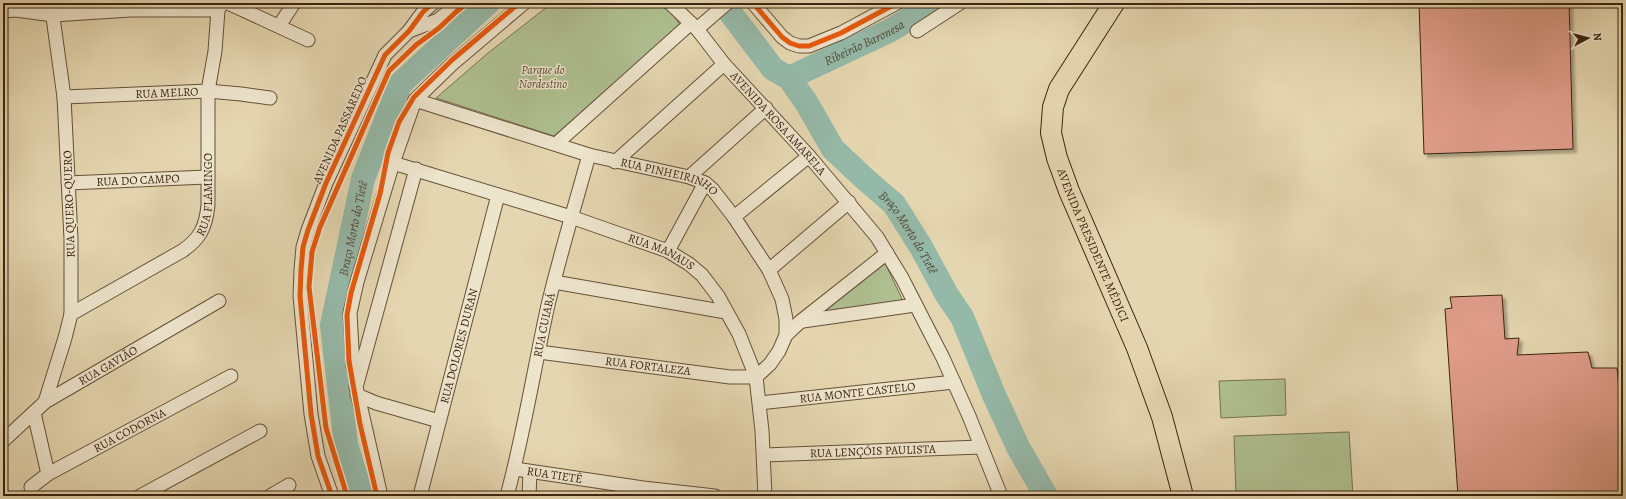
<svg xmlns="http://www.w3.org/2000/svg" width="1626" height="499" font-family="Alegreya,serif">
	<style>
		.green { fill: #afbf90; stroke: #767250 }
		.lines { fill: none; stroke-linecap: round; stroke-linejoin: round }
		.river { stroke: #95b9a9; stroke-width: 24 }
		.building { fill: #df9d8a; stroke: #3d2410; filter: url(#shadow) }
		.street-casing { stroke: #675038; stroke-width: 15 }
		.primary-casing { stroke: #3d2410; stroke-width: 22 }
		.street { stroke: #ede4cc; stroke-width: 13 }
		.primary { stroke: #e4d6b0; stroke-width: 20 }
		.cycleway-casing { stroke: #ede4cc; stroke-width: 8 }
		.cycleway { stroke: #e8590c; stroke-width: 5 }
		.labels { text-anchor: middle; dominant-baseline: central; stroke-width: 3; stroke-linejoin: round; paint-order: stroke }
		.park-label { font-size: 12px; font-style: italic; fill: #5a4b30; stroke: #ede4cc }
		.street-label { font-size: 12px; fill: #3d2410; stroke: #ede4cc }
		.water-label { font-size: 13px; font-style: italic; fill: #534936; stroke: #ede4cc }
	</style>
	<defs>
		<filter id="shadow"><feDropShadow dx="3.5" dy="3.5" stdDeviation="1" flood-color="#0004"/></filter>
	</defs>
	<rect width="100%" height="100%" fill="#e4d6b0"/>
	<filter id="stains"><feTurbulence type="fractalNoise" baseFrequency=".005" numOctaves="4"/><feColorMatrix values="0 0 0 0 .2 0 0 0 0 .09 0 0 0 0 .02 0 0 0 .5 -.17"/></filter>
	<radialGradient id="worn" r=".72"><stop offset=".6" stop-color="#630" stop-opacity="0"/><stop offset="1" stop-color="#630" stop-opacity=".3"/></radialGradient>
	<!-- green -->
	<path class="green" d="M552 3H657L673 14 680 25 554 136 436 98 488 53Z
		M885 263 903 301 814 315Z
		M1285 379 1286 415 1221 418 1219 381Z
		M1349 432 1353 496H1236L1234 436Z"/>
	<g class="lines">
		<!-- river -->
		<g class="river">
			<path id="s1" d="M723 3 773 69 789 78 806 102 833 149 865 179 894 204 921 247 947 295 962 317 994 395 1018 447 1046 496"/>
			<path id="s2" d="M789 78 889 31 936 3"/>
			<path id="s3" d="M362 496 346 445 332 325 363 179 400 84 488 3"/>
		</g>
	</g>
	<!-- building -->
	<path class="building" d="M1419 3H1569L1573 149 1424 154Z
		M1502 295 1505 339 1519 338 1517 355 1588 352 1592 368H1617L1623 431V496H1458L1445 309 1452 308 1450 297Z"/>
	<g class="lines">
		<!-- street casing -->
		<g class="street-casing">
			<g id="street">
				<path d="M228 3 308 40"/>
				<path id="s4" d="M670 3 697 29 724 64 809 156 877 237 902 278 943 358 969 416 1001 496"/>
				<path d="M753 3 782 37 790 43 799 46H809L841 33 897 3"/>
				<path d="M3 11 16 10 53 15 130 10H218"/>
				<path d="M279 26 294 3"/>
				<path d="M697 29 727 3"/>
				<path d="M409 31 438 20 459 3"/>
				<path d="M917 31 960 3"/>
				<path id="s5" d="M64 97 208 91 241 94 270 98"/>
				<path id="s6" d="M415 100 589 155 689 177 705 183 713 190 734 217 769 270 782 299 786 319V335L779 351 770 364 756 377H730L539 352"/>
				<path d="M556 144 691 23"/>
				<path d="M615 162 724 64"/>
				<path id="s7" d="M393 163 571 217 668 251 689 264 702 275 718 296 739 334 756 377 762 431 765 496"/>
				<path d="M689 177 766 108"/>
				<path id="s8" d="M68 183 207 177"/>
				<path d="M734 217 809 156"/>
				<path d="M668 251 705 183"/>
				<path d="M769 270 849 202"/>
				<path d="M554 282 726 312"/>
				<path id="s9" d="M71 314 182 251C200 239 206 227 208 205V91L215 51 218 10 222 3"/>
				<path d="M803 321 915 305"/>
				<path d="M786 335 801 321 887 253"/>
				<path d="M358 378 353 366 350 313 357 282 393 163 415 100 451 65 524 3"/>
				<path d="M357 395 376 403 439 421"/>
				<path d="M45 402 65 338 71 314V239L64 97 51 3"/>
				<path id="s10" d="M760 403 954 382"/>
				<path d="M34 413 48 474"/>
				<path id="s11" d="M3 441 45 402 219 301"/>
				<path id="s12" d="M764 455 981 447"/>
				<path id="s13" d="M515 469 643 488 715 496"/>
				<path id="s14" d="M31 487 48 474 231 376"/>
				<path d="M140 496 260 431"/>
				<path d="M270 496 289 485"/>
				<path d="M332 496 318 456 311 414 300 296 301 270 303 247 308 230 326 183 385 55 409 31 423 12 433 3"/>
				<path d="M381 496 356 387 416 169"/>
				<path id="s15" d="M420 496 498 195"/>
				<path id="s16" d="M507 496C524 433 534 369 548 305 560 255 575 205 589 155"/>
				<path d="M529 496 530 472"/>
			</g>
		</g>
		<!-- primary casing -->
		<g class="primary-casing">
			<g id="primary">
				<path id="s17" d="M1114 3 1059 89 1053 107 1051 133 1057 158 1069 191 1137 348 1162 417 1183 496"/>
			</g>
		</g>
		<!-- street -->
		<use href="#street" class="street"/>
		<!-- primary -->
		<use href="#primary" class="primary"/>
		<!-- cycleway casing -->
		<g class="cycleway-casing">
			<path id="cycleway" d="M753 3 782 37 790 43 799 46H809L841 33 897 3
				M332 496 318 456 311 414 300 296 301 270 303 247 308 230 326 183 385 55 409 31 423 12 433 3
				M347 496 326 428 309 287 312 252 320 227 389 71 416 45 439 28 456 12 467 3
				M377 496 360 424 349 361 347 315 351 293 380 194 388 153 399 122 414 97 452 60 519 3"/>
		</g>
		<!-- cycleway -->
		<use href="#cycleway" class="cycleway"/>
	</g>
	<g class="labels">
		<!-- park labels -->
		<g class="park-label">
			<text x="543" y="70">Parque do<tspan x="543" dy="14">Nordestino</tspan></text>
		</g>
		<!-- street labels -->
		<g class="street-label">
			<text stroke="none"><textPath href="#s5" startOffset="103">RUA MELRO</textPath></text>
			<text stroke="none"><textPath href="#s4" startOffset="162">AVENIDA ROSA AMARELA</textPath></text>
			<text transform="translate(340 130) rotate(-66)">AVENIDA PASSAREDO</text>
			<text stroke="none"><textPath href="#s6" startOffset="266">RUA PINHEIRINHO</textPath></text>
			<text stroke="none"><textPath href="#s8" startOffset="70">RUA DO CAMPO</textPath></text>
			<text stroke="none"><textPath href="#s9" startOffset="193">RUA FLAMINGO</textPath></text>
			<text transform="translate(69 204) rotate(-92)">RUA QUERO-QUERO</text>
			<text stroke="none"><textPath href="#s17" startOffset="267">AVENIDA PRESIDENTE MÉDICI</textPath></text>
			<text stroke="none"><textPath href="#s7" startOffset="283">RUA MANAUS</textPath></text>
			<text stroke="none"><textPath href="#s16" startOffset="175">RUA CUIABÁ</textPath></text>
			<text stroke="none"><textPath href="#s15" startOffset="155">RUA DOLORES DURAN</textPath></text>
			<text stroke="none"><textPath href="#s11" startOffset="130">RUA GAVIÃO</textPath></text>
			<text transform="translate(648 366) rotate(7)">RUA FORTALEZA</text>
			<text stroke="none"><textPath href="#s10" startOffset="98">RUA MONTE CASTELO</textPath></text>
			<text stroke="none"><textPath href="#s14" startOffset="114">RUA CODORNA</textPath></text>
			<text stroke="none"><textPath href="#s12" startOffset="109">RUA LENÇÓIS PAULISTA</textPath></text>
			<text stroke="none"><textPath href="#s13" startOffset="40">RUA TIETÊ</textPath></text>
		</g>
		<!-- water labels -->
		<g class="water-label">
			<text stroke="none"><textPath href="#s2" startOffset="83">Ribeirão Baronesa</textPath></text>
			<text stroke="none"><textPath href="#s3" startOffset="273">Braço Morto do Tietê</textPath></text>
			<text stroke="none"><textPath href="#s1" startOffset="298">Braço Morto do Tietê</textPath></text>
		</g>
	</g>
	<!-- margin -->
	<rect width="1626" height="499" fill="none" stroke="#e4d6b0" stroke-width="16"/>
	<rect x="4" y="4" width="1618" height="491" fill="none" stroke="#3d2410" stroke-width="2"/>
	<rect x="8" y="8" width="1610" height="483" fill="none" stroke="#3d2410"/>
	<!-- north arrow -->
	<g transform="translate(1588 38) rotate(83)" stroke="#ede4cc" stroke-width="3" paint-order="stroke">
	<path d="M0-3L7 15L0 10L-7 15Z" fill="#3d2410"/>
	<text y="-6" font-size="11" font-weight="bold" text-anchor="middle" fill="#3d2410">N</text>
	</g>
	<rect width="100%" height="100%" filter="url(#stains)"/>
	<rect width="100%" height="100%" fill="url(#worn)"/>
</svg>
